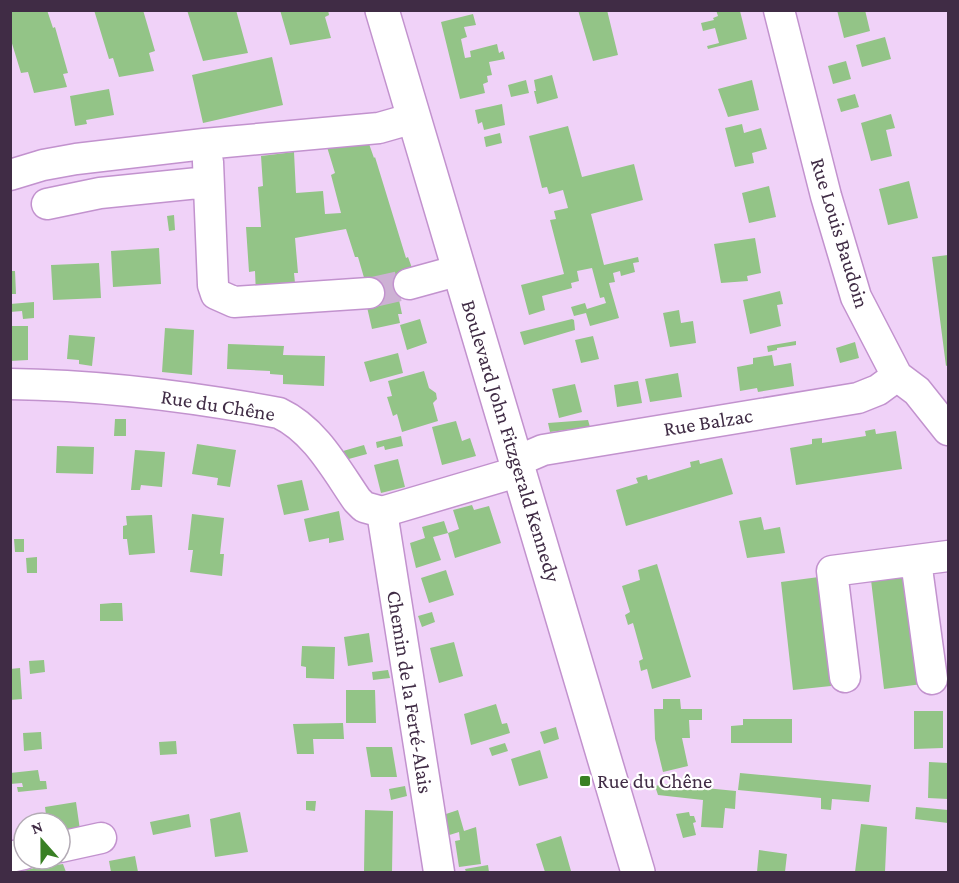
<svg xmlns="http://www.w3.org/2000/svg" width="959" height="883" font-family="'Crimson Pro',serif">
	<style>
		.building { fill: #93c487 }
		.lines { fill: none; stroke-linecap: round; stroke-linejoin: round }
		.minor-tunnel { stroke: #cdb1d4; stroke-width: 30; stroke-dasharray: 30 15; stroke-linecap: butt }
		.minor-casing { stroke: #c292ce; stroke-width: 33 }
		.major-casing { stroke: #c292ce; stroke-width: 36 }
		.minor { stroke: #fff; stroke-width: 30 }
		.major { stroke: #fff; stroke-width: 33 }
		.poi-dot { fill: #398024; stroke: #fff; stroke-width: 2 }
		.labels { text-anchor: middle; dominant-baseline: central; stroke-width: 4.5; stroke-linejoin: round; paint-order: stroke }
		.street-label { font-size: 21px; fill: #402c45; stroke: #fff }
		.poi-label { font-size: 21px; fill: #402c45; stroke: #fff; text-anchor: start }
	</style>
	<rect width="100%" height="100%" fill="#f0d2f8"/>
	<!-- building -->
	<path class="building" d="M10 10H47L53 28 55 27 68 73 63 74 67 87 34 93 28 72 21 73 10 37Z
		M94 10H143L155 51 149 53 154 71 119 77 113 58 109 59Z
		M187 10H236L248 53 203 61Z
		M280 10H328L329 15 325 17 331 38 290 45Z
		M578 10H607L618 55 593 61Z
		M716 10H734L735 12 740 11 747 39 708 49 707 46 719 43 715 28 703 31 701 23 714 20 713 18 718 16Z
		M837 10H865L870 31 844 38Z
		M473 14 476 25 464 27 467 37 461 39 465 58 471 57 470 51 497 44 499 53 503 51 505 59 489 62 492 75 487 76 488 82 483 84 485 93 460 99 441 22Z
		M885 37 891 59 862 67 856 45Z
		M272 57 283 105 203 123 192 75Z
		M846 61 851 79 833 84 828 66Z
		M552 75 558 98 537 104 534 91H536L534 80Z
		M526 80 529 93 511 97 508 85Z
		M752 80 759 110 728 117 718 89Z
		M109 89 114 115 86 120 87 124 75 126 70 96Z
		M855 94 859 107 841 112 837 99Z
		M502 104 505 125 484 130 482 122 478 124 475 110Z
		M891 114 895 128 886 130 892 156 871 161 861 123Z
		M742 124 744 133 761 128 767 149 752 153 754 163 735 167 725 128Z
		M568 126 582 177 634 164 643 200 591 214 604 265 638 257 639 262 633 263 635 272 621 276 620 271 613 273 615 282 609 283 619 318 590 326 586 313 574 316 571 307 585 303 587 309 606 303 604 297 600 298 592 268 577 271 579 281 571 283 572 288 542 296 545 310 529 315 521 285 564 274 550 220 556 219 554 211 568 208 563 190 549 194 547 187 542 188 529 136Z
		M500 133 502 143 486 147 484 137Z
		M368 141 374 158 375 157 406 258 408 257 412 268V294L372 305 358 257H355L346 229 295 238 298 273H294L296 293 256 295 255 271 249 272 246 227H261L258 187 263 186 261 156 294 152 296 193 323 191 325 214 341 213 331 175 335 173 327 147Z
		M909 181 918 218 888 225 879 189Z
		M769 186 776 217 749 223 742 193Z
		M174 215 175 230 169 231 167 216Z
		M755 238 761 273 747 276 748 281 721 283 714 244Z
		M159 248 161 284 113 287 111 251Z
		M948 255V365L946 366 932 257Z
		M99 263 101 298 53 300 51 265Z
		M10 271H15L16 294H10Z
		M780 291 783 304 777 305 781 326 750 334 743 300Z
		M399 300 402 314H398L400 323 372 329 367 307Z
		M34 302V318L23 319 22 311 10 312V304Z
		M679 310 681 323 693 321 696 343 670 347 663 313Z
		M420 319 427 343 407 350 400 325Z
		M572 319 574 320 575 330 524 345 520 332Z
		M10 326H28V360L10 361Z
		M165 328 194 330 192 375 162 372Z
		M69 335 95 337 92 366 79 364V360L67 359Z
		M593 336 599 359 581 363 575 340Z
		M796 341V345L777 348V350L768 352 767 346Z
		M855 342 859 358 840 363 836 348Z
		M228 344 284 346 283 355 325 356 324 386 283 384V375L270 374V371L227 369Z
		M398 353 403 373 370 382 364 362Z
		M772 355 774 366 791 363 794 386 758 392 757 388 740 391 737 367 753 364V358Z
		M424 371 429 388 436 393 437 399 433 403 438 421 402 432 397 414 393 416 387 397 392 396 388 381Z
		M678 373 682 397 650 402 645 379Z
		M638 381 642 403 617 407 614 385Z
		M575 384 582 412 559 418 552 389Z
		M115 419H126V436H114Z
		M588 420 590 427 550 432 548 423Z
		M456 421 462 441 470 438 476 456 442 465 432 427Z
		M875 429 876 434 896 431 902 469 796 485 790 448 812 444V439L822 438V443L866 436 865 431Z
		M401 436 403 446 385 450 384 446 377 448 376 442Z
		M197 444 236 450 230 487 217 485 218 478 192 474Z
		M364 445 367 454 345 460 343 451Z
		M57 446 94 447 93 474 56 473Z
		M135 450 165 452 162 487 141 485 140 490H131Z
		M722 458 733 494 626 526 616 490 638 483 636 478 647 475 648 480 691 467 690 462 699 460 700 464Z
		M398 459 405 487 381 493 374 465Z
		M302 480 309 510 284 515 277 485Z
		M472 505 474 510 489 506 501 543 455 558 448 533 459 529 453 510Z
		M339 511 344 540 329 543V538L309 542 304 519Z
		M192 514 224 518 220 554H224L222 576 190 572 193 550H188Z
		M152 515 155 553 129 555 127 539H123V526L127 525 126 516Z
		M761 517 764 530 780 527 785 553 747 558 739 521Z
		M444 521 448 533 433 537 441 560 416 568 410 543 425 538 422 527Z
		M14 539H24V552H15Z
		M37 557V573H27L26 558Z
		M657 564 691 677 652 689 647 669 641 671 639 661 643 659 633 623 628 625 625 615 630 612 622 586 640 580 638 570Z
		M446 570 454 595 429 603 421 578Z
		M910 576 922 684 884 689 871 580Z
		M819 577 831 686 793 690 781 582Z
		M113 603H122L123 621H100V604Z
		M432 612 435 622 422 627 418 616Z
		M369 633 373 662 348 666 344 637Z
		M454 642 463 676 439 683 430 648Z
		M302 646 335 647 334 679 306 678V667L301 666Z
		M44 660 45 672 30 674 29 661Z
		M20 668 22 699 10 700V669Z
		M388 670 390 678 373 680 372 672Z
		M346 690H375L376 723H346Z
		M663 699H680L681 709H702V720H689L690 738H682L688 766 663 772 655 739 654 709H663Z
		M496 704 502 724 507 723 510 733 471 745 464 714Z
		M914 711H943V748L914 749Z
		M743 719H792V743H731V726L743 725Z
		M343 723 344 739H313L314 754H297L293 724Z
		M556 727 559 739 544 744 540 732Z
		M41 732 42 749 24 751 23 733Z
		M176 741 177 754 160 755 159 742Z
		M505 743 508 751 492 756 489 748Z
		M366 747H392L397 777H371Z
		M540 750 548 778 519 786 511 759Z
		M929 762 948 763V799L928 798Z
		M38 770 40 781H46L47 789 18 792 17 787H23L22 783 10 784V773Z
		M740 773 871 785 869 802 832 799 831 810 821 809V798L738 790Z
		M664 784 736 791 735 809 725 808 723 828 701 827 703 800 658 795 655 786Z
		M405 786 407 796 391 800 389 789Z
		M306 801H316L315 811 306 810Z
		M76 802 80 830 60 833V823H47L45 807Z
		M916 807 948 810V823L915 819Z
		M365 810 393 811 392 872H364Z
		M458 810 464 831 476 827 481 864 459 867 455 841 460 840 459 832 443 837 440 816Z
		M240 812 248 852 215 857 210 819Z
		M689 812 690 816H694L696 822 693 823 696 835 683 838 676 814Z
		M189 814 191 827 153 835 150 822Z
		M861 824 887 827 885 872H855Z
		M561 836 571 871 545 872 536 844Z
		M759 850 787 854 785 872H757Z
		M135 856 138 872H111L109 861Z
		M63 864 66 872H20L34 868Z
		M488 865 489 872H466L465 869Z"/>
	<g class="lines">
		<!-- minor-tunnel -->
		<path class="minor-tunnel" d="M369 293 409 284"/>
		<!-- minor casing -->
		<g class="minor-casing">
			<path id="minor" d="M779 10 826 196 856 297 897 376 917 391 948 430
				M208 162 213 285 216 294 234 302 369 293
				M10 175 43 165 76 159 204 144 379 128 414 118
				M47 204 100 193 208 182
				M409 284 460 270
				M10 384C98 385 193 397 279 413 315 430 335 468 357 500L364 507 382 512 507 475 522 459 543 450 858 398 878 390 897 376
				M382 512 439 872
				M916 561 932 679
				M845 677 832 571 948 556
				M60 847 101 838
				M10 857 24 854"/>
		</g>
		<!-- major casing -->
		<g class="major-casing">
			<path id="major" d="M382 10 638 872"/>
		</g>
		<!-- minor -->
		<use href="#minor" class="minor"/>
		<!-- major -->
		<use href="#major" class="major"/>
	</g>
	<!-- markers -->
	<rect class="poi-dot" x="579" y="775" width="12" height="12" rx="3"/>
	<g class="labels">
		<!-- street labels -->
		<g class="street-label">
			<text transform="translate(840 233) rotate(73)">Rue Louis Baudoin</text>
			<text transform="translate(218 405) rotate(9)">Rue du Chêne</text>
			<text transform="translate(708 422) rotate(-9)">Rue Balzac</text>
			<text transform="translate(511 441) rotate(73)">Boulevard John Fitzgerald Kennedy</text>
			<text transform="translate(410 692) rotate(81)">Chemin de la Ferté-Alais</text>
		</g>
		<!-- poi labels -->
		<g class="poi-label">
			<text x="597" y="781">Rue du Chêne</text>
		</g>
	</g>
	<!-- border -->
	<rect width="959" height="883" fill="none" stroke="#402c45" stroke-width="24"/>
	<!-- north arrow -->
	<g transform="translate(42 841) rotate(339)"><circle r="28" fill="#ffffff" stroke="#b3abb5" stroke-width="1.5"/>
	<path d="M0-4.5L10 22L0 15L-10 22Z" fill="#398024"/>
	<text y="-9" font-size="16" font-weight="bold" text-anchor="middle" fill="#402c45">N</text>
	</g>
</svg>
